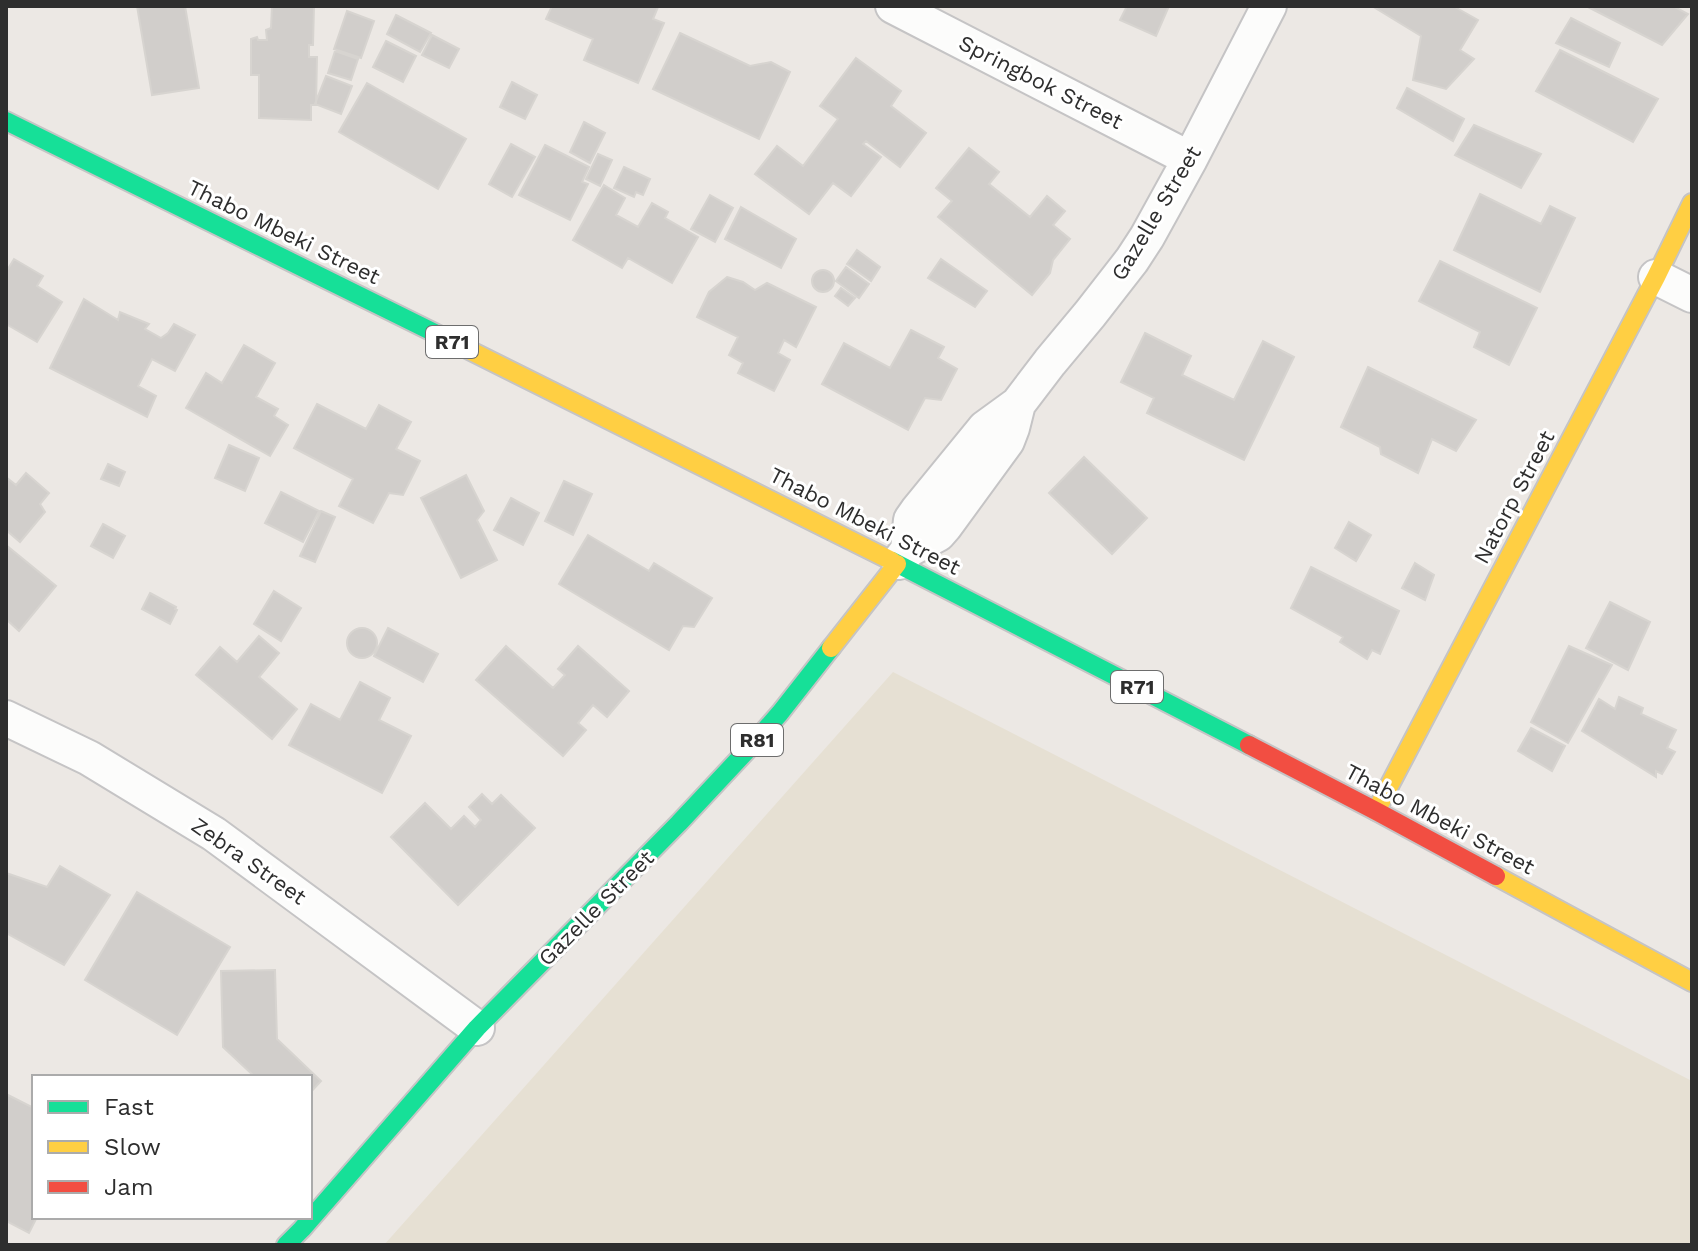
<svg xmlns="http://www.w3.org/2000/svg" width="1698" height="1251" font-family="'Work Sans',sans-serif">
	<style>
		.education { fill: #e6e0d3 }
		.building { fill: #d1cecb; stroke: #d7d4d0; stroke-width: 2 }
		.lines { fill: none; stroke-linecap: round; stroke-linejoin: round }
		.street-casing { stroke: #c5c4c5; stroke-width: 38 }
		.fast-casing { stroke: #c5c4c5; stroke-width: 22 }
		.slow-casing { stroke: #c5c4c5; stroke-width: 22 }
		.jam-casing { stroke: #c5c4c5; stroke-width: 22 }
		.street { stroke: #fcfcfb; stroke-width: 34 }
		.fast { stroke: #16e098; stroke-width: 18 }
		.slow { stroke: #ffcf43; stroke-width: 18 }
		.jam { stroke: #f24e42; stroke-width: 18 }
		.labels { text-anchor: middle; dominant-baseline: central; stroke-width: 6; stroke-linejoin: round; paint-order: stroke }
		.shield { fill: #fff; stroke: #6d6d6d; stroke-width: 2 }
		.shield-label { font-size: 20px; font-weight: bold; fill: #2e2e2e }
		.street-label { font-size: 22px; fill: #2e2e2e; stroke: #fff }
	</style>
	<rect width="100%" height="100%" fill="#ece8e4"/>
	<!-- education -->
	<path class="education" d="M893 672 1692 1081V1245H384Z"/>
	<!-- building -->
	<path class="building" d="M137 6H185L199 88 152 95Z
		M272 6H314L313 45H309V57H317L316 105H311V120L259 118V75H251V39L257 37 258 40H267L266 30 271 28Z
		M552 6 658 7 653 19 664 23 638 83 584 60 593 39 546 19Z
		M1127 6H1169L1156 36 1120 20Z
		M1372 6H1453L1478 20 1460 50 1474 59 1446 89 1413 80 1421 36Z
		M1586 6H1673L1688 14 1662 45Z
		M347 11 374 21 361 58 334 49Z
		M396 15 431 33 420 52 387 34Z
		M1571 18 1620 43 1609 67 1556 43Z
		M680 33 750 66 771 62 790 72 759 139 653 89Z
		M432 35 459 49 449 68 422 55Z
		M386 41 416 56 403 82 373 67Z
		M1560 50 1658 99 1633 142 1536 91Z
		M335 51 358 59 351 80 328 73Z
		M856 58 901 91 891 106 926 133 900 167 866 141 863 144 881 157 851 196 833 183 809 214 755 174 777 146 803 166 838 119 820 106Z
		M326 76 352 86 341 114 315 104Z
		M512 82 537 95 525 119 500 107Z
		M367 83 466 139 438 189 339 132Z
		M1407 88 1464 119 1453 141 1397 108Z
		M584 122 605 133 590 163 570 152Z
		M1474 125 1541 154 1521 188 1455 155Z
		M511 144 535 157 512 197 489 184Z
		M545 145 589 167 582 182 588 184 570 220 519 195Z
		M969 148 999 172 989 184 1030 217 1047 196 1065 211 1053 225 1070 239 1053 260 1050 273 1032 295 938 217 952 201 936 188Z
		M598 154 612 160 600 186 586 179Z
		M624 167 650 179 643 195 636 192 634 197 614 188Z
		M604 185 625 198 616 215 638 227 652 203 668 212 665 218 698 237 672 283 628 258 622 268 573 240Z
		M1480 194 1541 224 1550 206 1575 218 1540 292 1454 250Z
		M710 195 733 208 715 242 691 229Z
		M741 207 796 239 781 268 725 239Z
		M857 250 880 267 871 281 847 264Z
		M14 259 43 276 37 286 62 302 37 342 6 324V272Z
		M941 259 987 291 975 307 928 278Z
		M1440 261 1537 308 1509 365 1474 347 1480 332 1419 301Z
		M846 267 869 284 859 298 836 281Z
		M812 281a11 11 0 1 1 22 0a11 11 0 1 1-22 0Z
		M727 277 743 282 755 290 767 283 816 307 796 347 784 340 778 353 790 360 774 391 738 373 743 363 729 355 738 337 697 317 709 292Z
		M841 288 855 298 848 306 835 296Z
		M84 299 118 320 120 312 149 324 145 329 161 338 168 333 174 324 195 335 175 371 152 359 138 386 156 396 147 417 50 368Z
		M911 330 944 347 938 358 957 369 941 400 925 398 908 430 822 384 844 343 890 368Z
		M1145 333 1191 356 1182 375 1234 400 1263 341 1294 357 1244 460 1147 413 1154 398 1121 382Z
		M244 345 275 363 256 397 278 409 274 416 288 425 270 456 186 408 206 373 222 383Z
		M1368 367 1476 420 1456 451 1432 439 1418 473 1381 454 1380 447 1341 427Z
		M317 404 366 429 379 405 411 422 396 449 420 461 403 495 389 493 373 523 339 506 353 479 294 448Z
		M229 445 259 458 245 491 215 478Z
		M1084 457 1147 518 1112 554 1049 493Z
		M108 464 125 472 119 486 101 479Z
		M26 473 49 493 40 504 45 512 20 542 6 530V477L16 485Z
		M466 475 484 511 477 520 497 560 461 578 421 498Z
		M564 481 592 494 573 535 545 521Z
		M281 492 319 511 303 542 265 523Z
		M511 498 539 513 523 545 494 530Z
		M321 511 335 517 315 562 300 556Z
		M1349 522 1371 535 1356 561 1335 548Z
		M103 524 125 536 113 558 91 546Z
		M588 535 649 571 654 563 712 598 694 627 683 626 669 650 559 584Z
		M6 545 56 586 19 631 6 619Z
		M1415 563 1434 575 1425 600 1402 588Z
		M1311 567 1399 611 1380 654 1372 650 1367 659 1340 642 1343 637 1291 608Z
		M274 591 301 608 281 641 254 624Z
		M150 593 176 607 175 609 177 610 170 624 142 609Z
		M1610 602 1650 622 1628 670 1586 648Z
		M347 643a15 15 0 1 1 30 0a15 15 0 1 1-30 0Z
		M388 628 438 654 423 682 374 656Z
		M259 636 279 653 259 677 297 709 272 739 196 675 220 647 237 662Z
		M506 646 553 688 565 675 558 669 578 646 629 691 607 717 593 705 578 723 586 730 563 756 476 680Z
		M1569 646 1612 665 1568 743 1531 722Z
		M360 682 390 698 379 720 411 736 382 793 289 745 311 704 340 720Z
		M1619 697 1643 708 1641 714 1676 730 1667 748 1675 752 1662 774 1656 771V777L1582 731 1599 699 1615 709Z
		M1531 728 1565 746 1552 771 1518 751Z
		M482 794 492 804 501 795 535 828 458 905 391 837 425 803 451 829 464 816 475 827 481 820 469 807Z
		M60 866 110 895 64 965 6 933V873L47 887Z
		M137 892 230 947 177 1035 85 980Z
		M275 970 277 1039 321 1081 310 1093V1077H255L223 1047 221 971Z
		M6 1094 34 1108V1217H37L29 1233 6 1221Z"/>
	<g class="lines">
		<!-- street casing -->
		<g class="street-casing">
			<path id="street" d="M893 6 1190 159
				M1656 277 1692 295
				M908 550 911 520 918 510 985 428 1018 404 1050 362 1090 314 1132 260 1147 237 1190 159 1269 6
				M899 562 908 550 938 534 945 526 1007 441 1012 428 1018 404
				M6 718 89 758 214 834 477 1028"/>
		</g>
		<!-- fast casing -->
		<g class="fast-casing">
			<path id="fast" d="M6 121 453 342
				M892 561 1249 745
				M286 1245 302 1229 477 1028 679 823 752 745 780 713 831 648"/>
		</g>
		<!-- slow casing -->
		<g class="slow-casing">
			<path id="slow" d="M453 342 892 561
				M831 648 897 564
				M1376 811 1656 277 1692 203
				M1496 876 1692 982"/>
		</g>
		<!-- jam casing -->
		<g class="jam-casing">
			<path id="jam" d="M1249 745 1376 811 1496 876"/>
		</g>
		<!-- street -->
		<use href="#street" class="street"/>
		<!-- fast -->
		<use href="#fast" class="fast"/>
		<!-- slow -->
		<use href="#slow" class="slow"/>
		<!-- jam -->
		<use href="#jam" class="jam"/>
	</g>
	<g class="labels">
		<!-- shield labels -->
		<g class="shield">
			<rect x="426" y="326" width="52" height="32" rx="6"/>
			<rect x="1111" y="671" width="52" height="32" rx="6"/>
			<rect x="731" y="724" width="52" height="32" rx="6"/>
		</g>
		<g class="shield-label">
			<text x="452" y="342">R71</text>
			<text x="1137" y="687">R71</text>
			<text x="757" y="740">R81</text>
		</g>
		<!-- street labels -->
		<g class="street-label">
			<text transform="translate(1041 82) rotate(27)">Springbok Street</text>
			<text transform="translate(1156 213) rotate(-59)">Gazelle Street</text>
			<text transform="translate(284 232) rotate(26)">Thabo Mbeki Street</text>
			<text transform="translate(1514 497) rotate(-62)">Natorp Street</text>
			<text transform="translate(865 521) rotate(27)">Thabo Mbeki Street</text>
			<text transform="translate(1440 819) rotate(28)">Thabo Mbeki Street</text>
			<text transform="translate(249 861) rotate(35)">Zebra Street</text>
			<text transform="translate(596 908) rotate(-45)">Gazelle Street</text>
		</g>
	</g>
	<!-- border -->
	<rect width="1698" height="1251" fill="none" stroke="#2e2e2e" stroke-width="16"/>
	<!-- legend -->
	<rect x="32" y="1075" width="280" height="144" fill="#ffffff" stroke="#ababab" stroke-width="2"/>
	<rect x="48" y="1101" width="40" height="12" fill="#16e098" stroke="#ababab" stroke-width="2"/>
	<text x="104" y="1115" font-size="24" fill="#2e2e2e">Fast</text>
	<rect x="48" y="1141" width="40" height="12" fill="#ffcf43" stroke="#ababab" stroke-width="2"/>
	<text x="104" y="1155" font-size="24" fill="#2e2e2e">Slow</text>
	<rect x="48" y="1181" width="40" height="12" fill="#f24e42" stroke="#ababab" stroke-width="2"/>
	<text x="104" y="1195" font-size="24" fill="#2e2e2e">Jam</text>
</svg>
